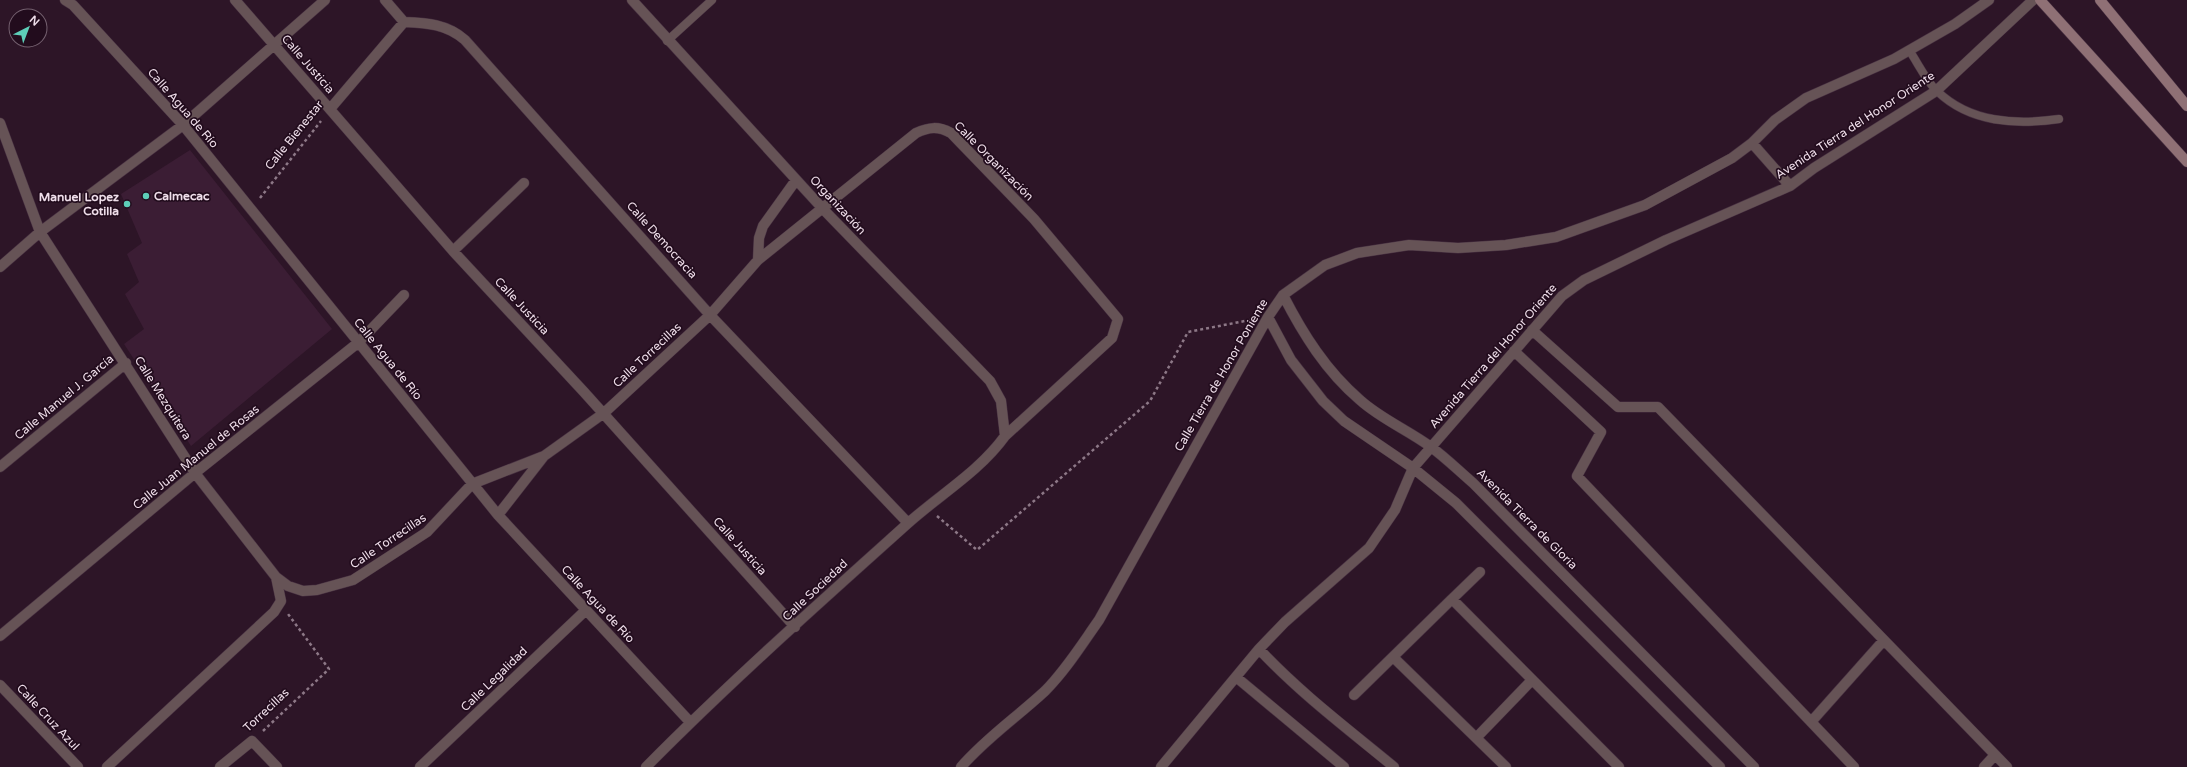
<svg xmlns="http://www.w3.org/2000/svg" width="2187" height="767" font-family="'Varela Round',sans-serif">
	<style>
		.built { fill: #3b1d34 }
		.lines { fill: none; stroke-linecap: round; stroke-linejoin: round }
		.lane-casing { stroke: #483142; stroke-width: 9 }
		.street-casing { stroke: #483142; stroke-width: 11 }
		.secondary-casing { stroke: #483142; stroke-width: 11 }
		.path { stroke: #8d7887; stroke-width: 2.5; stroke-dasharray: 3 3; stroke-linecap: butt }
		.lane { stroke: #665356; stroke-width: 8 }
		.street { stroke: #665356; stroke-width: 10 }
		.secondary { stroke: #8f7075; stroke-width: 10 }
		.poi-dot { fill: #5dceb8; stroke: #220c1d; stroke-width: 1.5 }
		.labels { text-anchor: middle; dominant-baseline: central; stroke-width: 3.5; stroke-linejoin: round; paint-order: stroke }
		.street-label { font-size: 12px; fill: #efdeea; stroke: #220c1d }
		.poi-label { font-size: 12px; font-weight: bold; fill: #efdeea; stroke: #220c1d; text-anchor: start }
	</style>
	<rect width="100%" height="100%" fill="#2d1527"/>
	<!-- built -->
	<path class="built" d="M190 150 332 329 191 446 124 344 144 329 125 294 139 282 127 254 142 243 121 194Z"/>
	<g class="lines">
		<!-- lane casing -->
		<g class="lane-casing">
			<path id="lane" d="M667 41 712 0
				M1909 50C1918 63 1926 81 1937 91 1970 123 2016 125 2059 119"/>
		</g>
		<!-- street casing -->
		<g class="street-casing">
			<path id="street" d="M65 0 73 5 183 125 498 515 690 722
				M235 0 453 251 584 392 795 627
				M385 0 404 22C427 23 447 24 465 40L710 315 908 523
				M632 0 823 209 990 381 1001 401 1005 436
				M330 109 404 22
				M0 123 40 232 195 473 276 577 281 601 274 612 107 767
				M1752 143 1790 186
				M453 251 524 183
				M758 260 759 238 763 226 796 180
				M0 267 40 232 183 125 325 0
				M1283 295C1303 334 1326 371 1360 400 1381 419 1408 430 1431 447 1446 458 1459 471 1473 483L1754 767
				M1268 317 1291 360 1323 401 1344 421 1413 468 1456 503 1720 767
				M1532 330 1618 407H1658L2007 767
				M1514 351 1601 432 1577 476 1854 767
				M0 467 126 363
				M498 515 544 456
				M276 577 288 586 303 591 317 590 353 580 427 532 472 484 544 456 604 413 710 315 758 260 916 133C929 127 938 126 951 133L1034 219 1118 319 1112 338 1005 436C979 472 939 495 906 525 818 604 729 683 646 767
				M1452 599 1480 572
				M0 636 195 473 359 342 404 295
				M1259 649C1300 693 1348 729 1394 767
				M1393 657 1506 767
				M1236 677 1344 767
				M0 685 78 767
				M1354 695 1452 599 1619 767
				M1811 722 1884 640
				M1477 737 1532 680
				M220 767 252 741 277 767
				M420 767 586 610
				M961 767C986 738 1017 717 1045 691 1066 670 1082 644 1099 620L1268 317 1283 295 1325 265 1357 253 1409 245 1458 248 1506 245 1556 237 1645 205 1732 158 1752 143 1775 120 1806 98 1894 59 1955 24 1989 0
				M1161 767 1259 649 1285 622 1369 548 1395 510 1413 468 1562 296 1584 280 1666 240 1790 186 1814 168 1936 91 2033 0
				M1984 767 1995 755"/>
		</g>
		<!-- secondary casing -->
		<g class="secondary-casing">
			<path id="secondary" d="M2040 0 2187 162
				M2100 0 2187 106"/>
		</g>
		<!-- path -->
		<path class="path" d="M260 198 321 121
			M937 516 977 550 1150 401 1188 332 1250 320
			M263 731 329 669 288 614"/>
		<!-- lane -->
		<use href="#lane" class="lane"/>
		<!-- street -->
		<use href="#street" class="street"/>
		<!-- secondary -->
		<use href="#secondary" class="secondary"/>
	</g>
	<!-- markers -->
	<g class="poi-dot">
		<circle cx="146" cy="196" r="4"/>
		<circle cx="127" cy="204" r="4"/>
	</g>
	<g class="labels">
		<!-- street labels -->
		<g class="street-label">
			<text transform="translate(308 64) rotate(49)">Calle Justicia</text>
			<text transform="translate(183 108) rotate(49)">Calle Agua de Río</text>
			<text transform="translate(1855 125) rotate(-33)">Avenida Tierra del Honor Oriente</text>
			<text transform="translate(294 135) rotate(-51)">Calle Bienestar</text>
			<text transform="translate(994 161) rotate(45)">Calle Organización</text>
			<text transform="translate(838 205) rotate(47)">Organización</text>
			<text transform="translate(662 240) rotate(48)">Calle Democracia</text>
			<text transform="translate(522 306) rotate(47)">Calle Justicia</text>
			<text transform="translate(647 355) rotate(-43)">Calle Torrecillas</text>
			<text transform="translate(1493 356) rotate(-49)">Avenida Tierra del Honor Oriente</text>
			<text transform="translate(388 359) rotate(51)">Calle Agua de Río</text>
			<text transform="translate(1221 375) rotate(-60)">Calle Tierra de Honor Poniente</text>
			<text transform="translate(64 397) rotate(-40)">Calle Manuel J. García</text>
			<text transform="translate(163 398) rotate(58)">Calle Mezquitera</text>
			<text transform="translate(196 457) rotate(-39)">Calle Juan Manuel de Rosas</text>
			<text transform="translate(1527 519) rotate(45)">Avenida Tierra de Gloria</text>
			<text transform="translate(388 541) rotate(-34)">Calle Torrecillas</text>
			<text transform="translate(740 546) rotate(48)">Calle Justicia</text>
			<text transform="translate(815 590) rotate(-43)">Calle Sociedad</text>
			<text transform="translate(598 604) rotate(47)">Calle Agua de Río</text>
			<text transform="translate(494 679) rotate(-44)">Calle Legalidad</text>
			<text transform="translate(266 710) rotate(-43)">Torrecillas</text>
			<text transform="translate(48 717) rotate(47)">Calle Cruz Azul</text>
		</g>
		<!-- poi labels -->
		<g class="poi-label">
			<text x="154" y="196">Calmecac</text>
			<text x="119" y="197" text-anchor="end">Manuel Lopez<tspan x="119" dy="14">Cotilla</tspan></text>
		</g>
	</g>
	<!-- north arrow -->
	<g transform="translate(28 28) rotate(42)"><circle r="19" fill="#220c1d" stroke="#74606f"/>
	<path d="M0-3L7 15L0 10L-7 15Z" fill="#5dceb8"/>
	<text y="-6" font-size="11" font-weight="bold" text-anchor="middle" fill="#efdeea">N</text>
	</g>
</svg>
